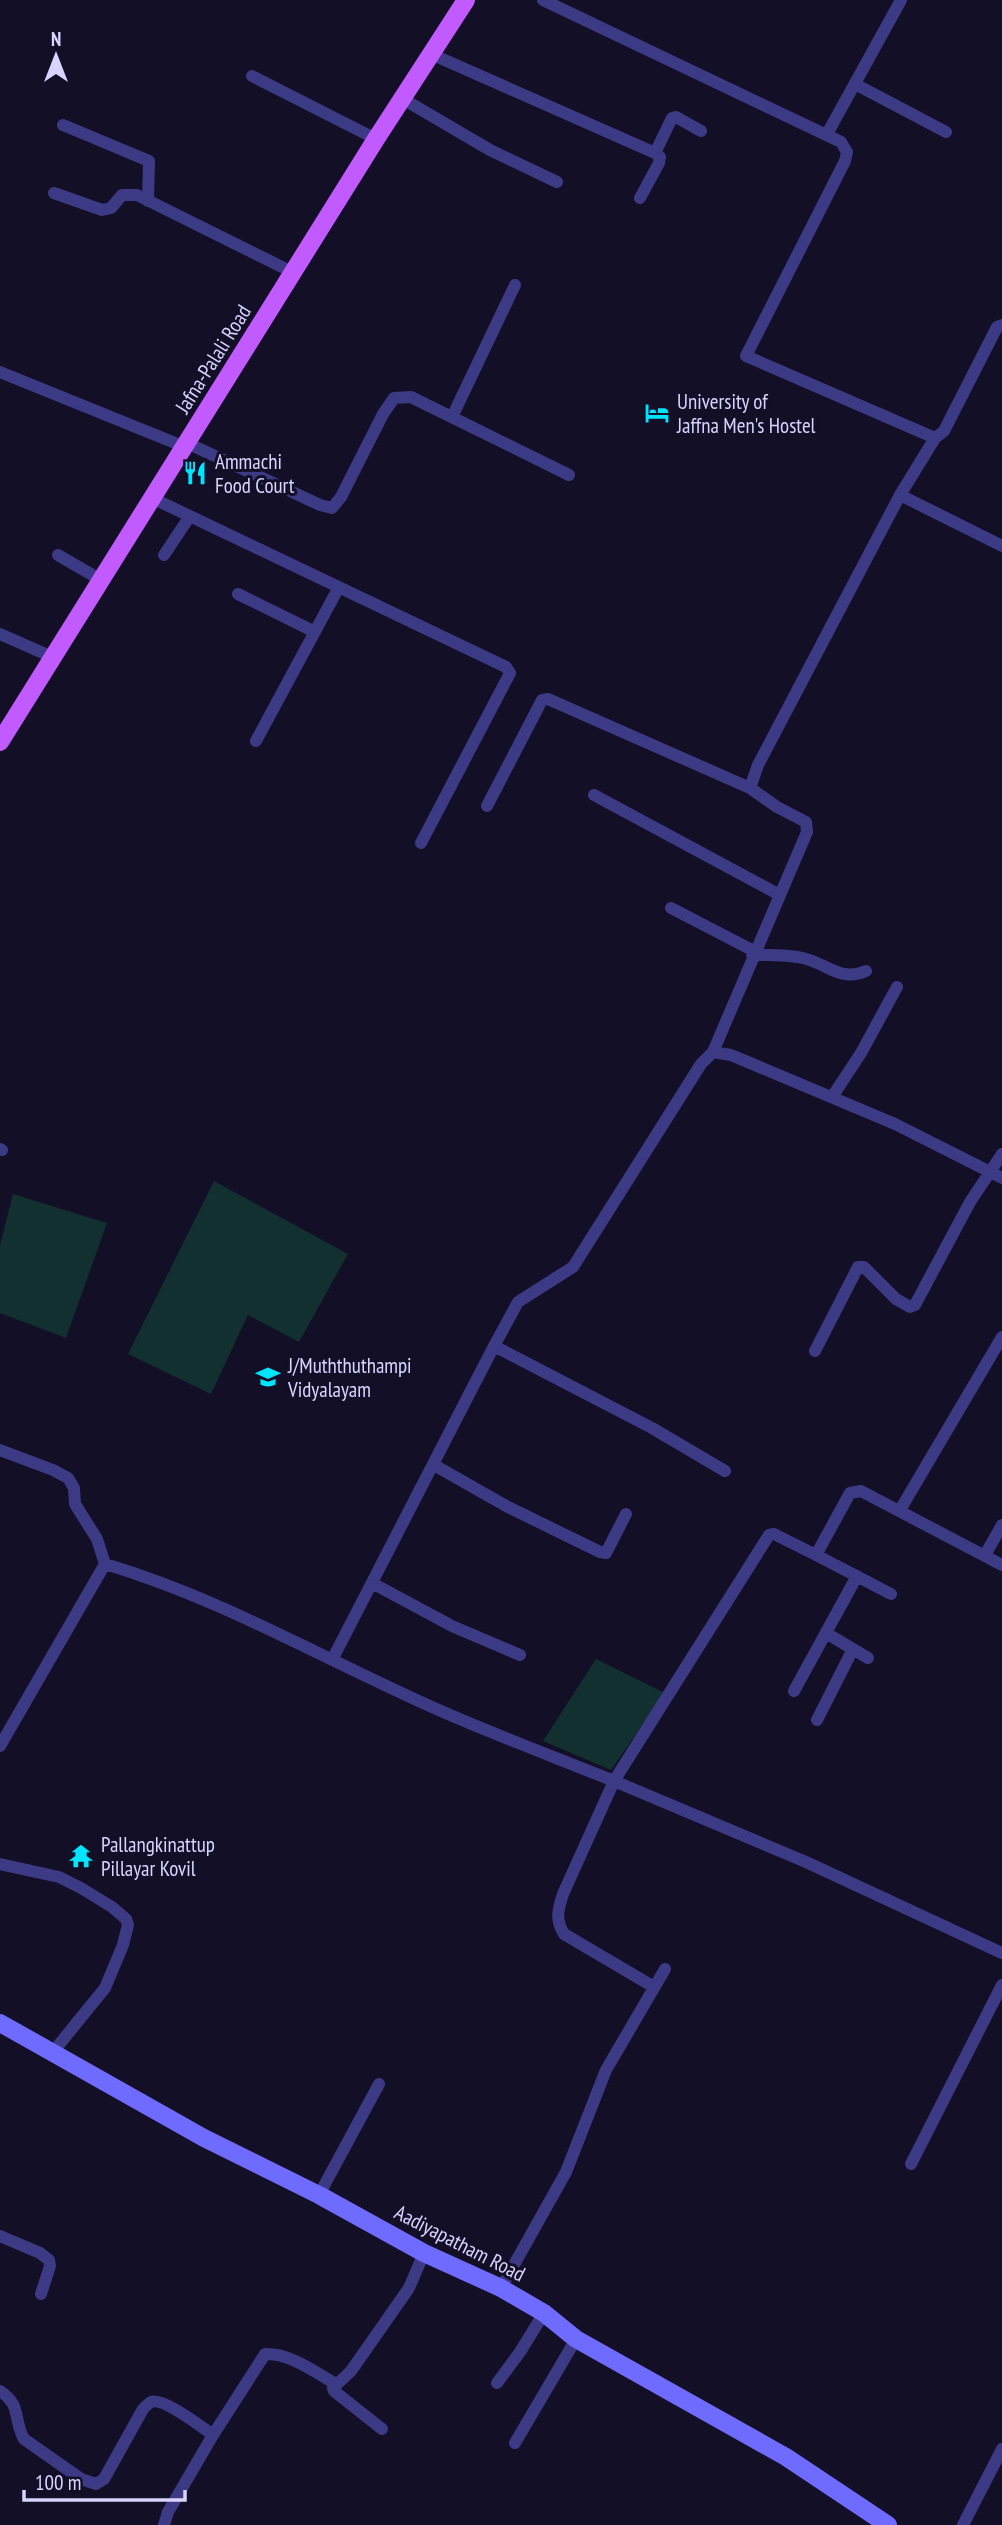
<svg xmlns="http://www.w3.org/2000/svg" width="1002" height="2525" font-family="'PT Sans Narrow',sans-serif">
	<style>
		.green { fill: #12302f }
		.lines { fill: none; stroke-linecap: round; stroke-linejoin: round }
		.street { stroke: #3d3a85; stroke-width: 12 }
		.secondary { stroke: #6f6bff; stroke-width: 18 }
		.primary { stroke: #c25bff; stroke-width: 18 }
		.labels { text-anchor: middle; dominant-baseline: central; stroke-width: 6; stroke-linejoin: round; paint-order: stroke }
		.street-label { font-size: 21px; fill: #d9d4ff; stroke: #130f26 }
		.poi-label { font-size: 21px; fill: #d9d4ff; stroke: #130f26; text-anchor: start }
	</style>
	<rect width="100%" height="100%" fill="#130f26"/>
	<!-- green -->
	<path class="green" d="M214 1181 348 1254 299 1342 248 1315 211 1394 128 1354Z
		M13 1194 107 1223 66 1338 0 1313V1245Z
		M596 1659 665 1693 611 1770 543 1741Z"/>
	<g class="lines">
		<!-- street -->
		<path class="street" d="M543 0 841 142 847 152 845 161 746 356 935 438
			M431 54 655 153 660 157 659 163 640 198
			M252 76 376 139
			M855 84 946 132
			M403 99 490 150 557 182
			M63 125 149 161 148 201
			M827 134 901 0
			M655 153 672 118 676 117 701 131
			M54 193 102 210 111 208 122 195H137L294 273
			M0 372 185 447
			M452 417 515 285
			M187 443 320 505 332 508 341 497 383 414 394 398 411 397 569 475
			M900 495 1002 546
			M152 498 506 667 510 673 421 843
			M58 555 101 580
			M164 555 190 516
			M238 594 315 632
			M0 634 52 657
			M256 741 339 587
			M594 795 778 894
			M487 806 542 700 548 699 750 788
			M671 908 754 951
			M752 955C769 955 786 954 803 958 828 964 840 982 866 971
			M713 1052 807 832 806 822 777 807 750 788 758 765 900 495 935 438 944 431 997 327 1002 325
			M832 1097 861 1053 897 987
			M0 1149 2 1150
			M494 1346 652 1428 725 1471
			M815 1351 858 1267H864L896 1299 910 1307 915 1305 970 1202 1002 1154
			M0 1450 53 1470 68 1478 74 1488 75 1504 97 1539 105 1564
			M434 1465 508 1507 600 1552 606 1553 626 1514
			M900 1510 1002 1337
			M816 1555 891 1594
			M985 1555 1002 1525
			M1002 1565 861 1491 850 1493 816 1555 774 1534 769 1535 614 1781 806 1862 1002 1953
			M372 1583 452 1626 520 1655
			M826 1633 868 1658
			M332 1660 494 1346 518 1302 573 1267 701 1064 713 1052 731 1055 895 1124 1002 1178
			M794 1691 857 1576
			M817 1720 853 1649
			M0 1746 105 1564C223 1599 329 1662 441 1711 498 1736 557 1758 614 1781L563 1894C558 1909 555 1920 564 1934L654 1987
			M0 1864 59 1877 81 1888 112 1907 126 1919 128 1925 123 1945 105 1988 53 2052
			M911 2164 1002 1985
			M319 2195 379 2084
			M0 2236 40 2253 49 2260 50 2266 41 2294
			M501 2288 566 2172 606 2070 665 1969
			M497 2383 520 2352 544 2313
			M0 2391C22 2405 13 2420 24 2439L81 2479 96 2484 104 2479 143 2409C145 2407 149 2403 151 2402 163 2397 203 2428 213 2435
			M382 2429 334 2391 333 2388 351 2371 409 2288 424 2253
			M515 2443 576 2339
			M164 2525 168 2512 213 2435 265 2354C290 2353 315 2372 336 2384
			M963 2525 1002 2449"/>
		<!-- secondary -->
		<path class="secondary" d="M0 2023 204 2138 319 2195 424 2253 501 2288 544 2313 576 2339 786 2457 888 2525"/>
		<!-- primary -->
		<path class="primary" d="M0 742 376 139 466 0"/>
	</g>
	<!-- icons -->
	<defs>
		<g id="hotel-bare" transform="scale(1.89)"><path d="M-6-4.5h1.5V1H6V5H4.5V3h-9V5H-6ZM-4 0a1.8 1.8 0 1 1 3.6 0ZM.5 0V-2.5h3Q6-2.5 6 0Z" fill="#00e5ff" stroke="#130f26" stroke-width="2.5" paint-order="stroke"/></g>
		<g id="restaurant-bare" transform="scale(1.89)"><path d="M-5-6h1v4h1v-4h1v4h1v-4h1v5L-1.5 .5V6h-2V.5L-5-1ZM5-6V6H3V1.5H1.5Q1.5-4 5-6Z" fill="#00e5ff" stroke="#130f26" stroke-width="2.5" paint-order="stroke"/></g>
		<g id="school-bare" transform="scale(1.89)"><path d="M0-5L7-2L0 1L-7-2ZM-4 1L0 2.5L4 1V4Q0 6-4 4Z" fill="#00e5ff" stroke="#130f26" stroke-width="2.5" paint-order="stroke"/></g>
		<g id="temple-bare" transform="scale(1.89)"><path d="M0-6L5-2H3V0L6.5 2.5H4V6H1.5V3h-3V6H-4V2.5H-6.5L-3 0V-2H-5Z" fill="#00e5ff" stroke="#130f26" stroke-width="2.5" paint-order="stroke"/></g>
	</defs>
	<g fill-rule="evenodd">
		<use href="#hotel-bare" x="657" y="413"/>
		<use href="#restaurant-bare" x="195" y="473"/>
		<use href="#school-bare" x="268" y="1377"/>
		<use href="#temple-bare" x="81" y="1856"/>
	</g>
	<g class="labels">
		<!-- street labels -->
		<g class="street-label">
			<text transform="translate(213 359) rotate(-58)">Jafna-Palali Road</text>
			<text transform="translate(460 2243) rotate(27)">Aadiyapatham Road</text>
		</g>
		<!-- poi labels -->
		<g class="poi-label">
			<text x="677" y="401">University of<tspan x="677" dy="24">Jaffna Men's Hostel</tspan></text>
			<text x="215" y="461">Ammachi<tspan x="215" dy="24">Food Court</tspan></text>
			<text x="288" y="1365">J/Muththuthampi<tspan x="288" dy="24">Vidyalayam</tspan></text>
			<text x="101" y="1844">Pallangkinattup<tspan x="101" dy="24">Pillayar Kovil</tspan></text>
		</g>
	</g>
	<!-- north arrow -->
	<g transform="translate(56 56)" stroke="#130f26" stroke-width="5" paint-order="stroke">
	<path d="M0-5L12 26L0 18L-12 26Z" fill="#d9d4ff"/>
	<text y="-10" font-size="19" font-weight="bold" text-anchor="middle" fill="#d9d4ff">N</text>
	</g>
	<!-- scale -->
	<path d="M24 2490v10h161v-10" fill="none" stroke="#d9d4ff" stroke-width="3.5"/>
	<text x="35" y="2490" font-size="21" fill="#d9d4ff" stroke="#130f26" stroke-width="5" paint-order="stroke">100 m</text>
</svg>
